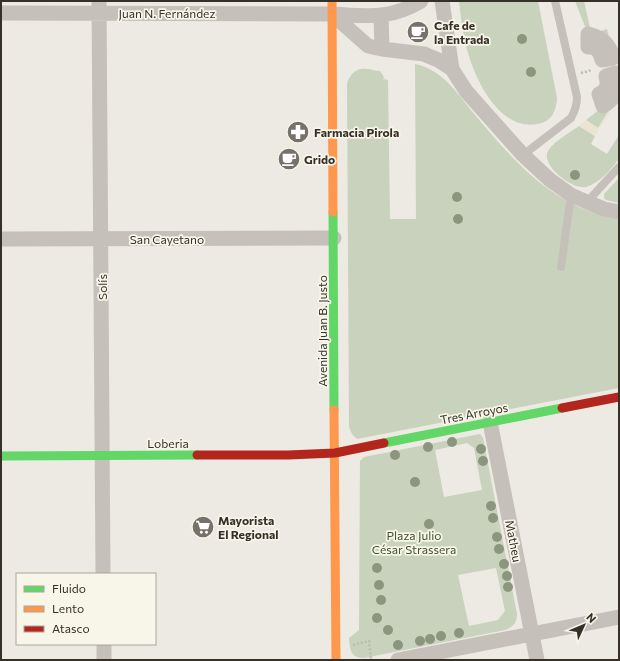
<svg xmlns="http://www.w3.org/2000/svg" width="620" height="661" font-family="Commissioner,sans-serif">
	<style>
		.green { fill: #c9d2bc; fill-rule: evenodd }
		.plaza { fill: #eae4d2 }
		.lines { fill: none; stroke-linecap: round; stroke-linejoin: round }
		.path { stroke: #bebab2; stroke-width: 2.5; stroke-dasharray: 2 2; stroke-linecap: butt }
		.lane { stroke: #c5c1ba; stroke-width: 8 }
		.street { stroke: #c5c1ba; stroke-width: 15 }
		.fast { stroke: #63d668; stroke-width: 9 }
		.slow { stroke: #ff974d; stroke-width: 9 }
		.jam { stroke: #b3261e; stroke-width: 9 }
		.tree { fill: #8c967f }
		.labels { text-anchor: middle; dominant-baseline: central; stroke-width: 3.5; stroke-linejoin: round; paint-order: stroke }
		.street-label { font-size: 12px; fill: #363029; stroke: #f8f5e9 }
		.poi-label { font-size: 12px; font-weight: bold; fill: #363029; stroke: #f8f5e9; text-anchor: start }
		.park-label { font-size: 12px; fill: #3d522e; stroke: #f8f5e9 }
	</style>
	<rect width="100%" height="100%" fill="#eceae2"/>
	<!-- green -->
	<path class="green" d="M459 1H538L557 98C556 111 552 122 537 124 501 131 477 83 469 56 463 38 461 19 459 1Z
		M575 1H584L590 28 598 32 607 29 614 57 588 34Z
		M415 64C444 70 458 95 476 116 515 163 556 209 619 219V388L357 439 352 434 349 427 347 83C350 74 357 67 367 69 371 69 375 71 380 71L384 77 383 79 388 80 390 219H416Z
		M619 94 598 128 586 120Z
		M579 126 595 136 591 144 607 154 619 135V159C610 170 600 183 586 187 573 190 544 168 547 154 549 144 571 132 579 126Z
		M619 178V203L606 200 604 198V194Z
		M480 434 483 438 517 614C517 623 513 627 505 630L364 658C350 658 350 649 349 638L359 630 360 461 364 457ZM467 443 474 448 482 490 444 497 435 450ZM496 568 505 611 498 620 469 626 458 575Z"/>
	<!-- plaza -->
	<path class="plaza" d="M619 94V97L595 136 579 126 586 120 598 128Z"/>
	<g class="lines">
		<!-- path -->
		<path class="path" d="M581 73 592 70
			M353 645 369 641 371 660"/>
		<!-- lane -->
		<path class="lane" d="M523 155 571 118C575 111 577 105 577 97L555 1
			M587 202 619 167
			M561 267 571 195"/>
		<!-- street -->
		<path class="street" d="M99 1 103 574
			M442 1 452 69 466 91 523 155 550 180 571 195 587 202 604 209 619 212
			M1 13 332 14C368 16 389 20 421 1
			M332 14 368 46 382 49 424 54 438 60 452 69
			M381 15 382 49
			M588 34C601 37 610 44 613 58L602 60C600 52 597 46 588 47Z
			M616 73C620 88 616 98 603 106L599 94C608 90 608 84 606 76Z
			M1 239 334 238
			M490 422 537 660
			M104 644V660
			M398 660 619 617"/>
		<!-- fast -->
		<path class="fast" d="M333 212 334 410
			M384 443 562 408
			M1 456 197 455"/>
		<!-- slow -->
		<path class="slow" d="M332 1 333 212
			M334 410 336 660"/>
		<!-- jam -->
		<path class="jam" d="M562 408 619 397
			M197 455H288L335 453 384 443"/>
	</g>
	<!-- trees -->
	<g class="tree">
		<circle cx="522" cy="39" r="5"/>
		<circle cx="531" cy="72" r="5"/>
		<circle cx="575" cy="175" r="5"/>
		<circle cx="457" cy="197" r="5"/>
		<circle cx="458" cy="219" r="5"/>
		<circle cx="452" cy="442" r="5"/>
		<circle cx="428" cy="447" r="5"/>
		<circle cx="481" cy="449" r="5"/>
		<circle cx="395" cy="455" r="5"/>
		<circle cx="483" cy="461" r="5"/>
		<circle cx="415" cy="482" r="5"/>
		<circle cx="491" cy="506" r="5"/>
		<circle cx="493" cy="518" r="5"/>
		<circle cx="429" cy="524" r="5"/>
		<circle cx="497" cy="537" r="5"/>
		<circle cx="499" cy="549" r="5"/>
		<circle cx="504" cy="564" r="5"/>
		<circle cx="377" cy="568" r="5"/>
		<circle cx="507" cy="576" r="5"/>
		<circle cx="379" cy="585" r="5"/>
		<circle cx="508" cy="587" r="5"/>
		<circle cx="381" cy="600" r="5"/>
		<circle cx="377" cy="618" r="5"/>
		<circle cx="388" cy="630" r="5"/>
		<circle cx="459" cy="633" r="5"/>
		<circle cx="441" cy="636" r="5"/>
		<circle cx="430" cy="639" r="5"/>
		<circle cx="420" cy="641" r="5"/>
		<circle cx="398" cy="645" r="5"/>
	</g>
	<!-- icons -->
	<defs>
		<g id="cafe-disc" transform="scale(1.15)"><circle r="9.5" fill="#76716a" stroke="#f8f5e9"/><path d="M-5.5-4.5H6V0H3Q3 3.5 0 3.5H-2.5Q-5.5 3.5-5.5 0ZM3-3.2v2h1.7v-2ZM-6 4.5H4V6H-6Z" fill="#fff"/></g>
		<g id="pharmacy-disc" transform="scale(1.15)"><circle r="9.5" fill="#76716a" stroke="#f8f5e9"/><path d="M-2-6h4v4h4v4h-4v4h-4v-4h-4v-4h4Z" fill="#fff"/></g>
		<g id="supermarket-disc" transform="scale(1.15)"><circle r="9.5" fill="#76716a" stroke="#f8f5e9"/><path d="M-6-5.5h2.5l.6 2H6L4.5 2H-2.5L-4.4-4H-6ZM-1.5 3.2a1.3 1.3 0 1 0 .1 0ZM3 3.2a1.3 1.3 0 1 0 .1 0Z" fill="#fff"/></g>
	</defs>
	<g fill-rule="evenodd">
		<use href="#cafe-disc" x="418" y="32"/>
		<use href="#pharmacy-disc" x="298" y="132"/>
		<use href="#cafe-disc" x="289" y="159"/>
		<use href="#supermarket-disc" x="203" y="527"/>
	</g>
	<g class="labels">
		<!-- street labels -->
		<g class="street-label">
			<text x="167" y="13">Juan N. Fernández</text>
			<text x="167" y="239">San Cayetano</text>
			<text transform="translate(102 287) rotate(-90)">Solís</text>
			<text transform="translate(322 331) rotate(-90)">Avenida Juan B. Justo</text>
			<text transform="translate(474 413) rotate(-11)">Tres Arroyos</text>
			<text x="168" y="443">Loberia</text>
			<text transform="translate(514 541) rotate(79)">Matheu</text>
		</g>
		<!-- poi labels -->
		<g class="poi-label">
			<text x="434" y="25">Cafe de<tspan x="434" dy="14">la Entrada</tspan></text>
			<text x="314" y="132">Farmacia Pirola</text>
			<text x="304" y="159">Grido</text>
			<text x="218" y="520">Mayorista<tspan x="218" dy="14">El Regional</tspan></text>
		</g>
		<!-- park labels -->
		<g class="park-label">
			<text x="414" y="535">Plaza Julio<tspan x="414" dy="14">César Strassera</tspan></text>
		</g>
	</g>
	<!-- border -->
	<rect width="620" height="661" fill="none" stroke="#363029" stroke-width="4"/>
	<!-- legend -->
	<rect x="16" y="573" width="140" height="72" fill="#f8f5e9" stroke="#aaa69c"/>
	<rect x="24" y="586" width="20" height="6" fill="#63d668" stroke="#aaa69c"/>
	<text x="52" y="593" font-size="12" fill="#363029">Fluido</text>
	<rect x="24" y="606" width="20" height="6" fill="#ff974d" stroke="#aaa69c"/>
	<text x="52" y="613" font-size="12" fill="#363029">Lento</text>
	<rect x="24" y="626" width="20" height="6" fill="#b3261e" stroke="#aaa69c"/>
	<text x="52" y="633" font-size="12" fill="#363029">Atasco</text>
	<!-- north arrow -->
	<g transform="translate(584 625) rotate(46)" stroke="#f8f5e9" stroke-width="3" paint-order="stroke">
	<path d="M0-3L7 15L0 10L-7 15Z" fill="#363029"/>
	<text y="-6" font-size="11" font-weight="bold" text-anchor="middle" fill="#363029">N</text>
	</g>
</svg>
